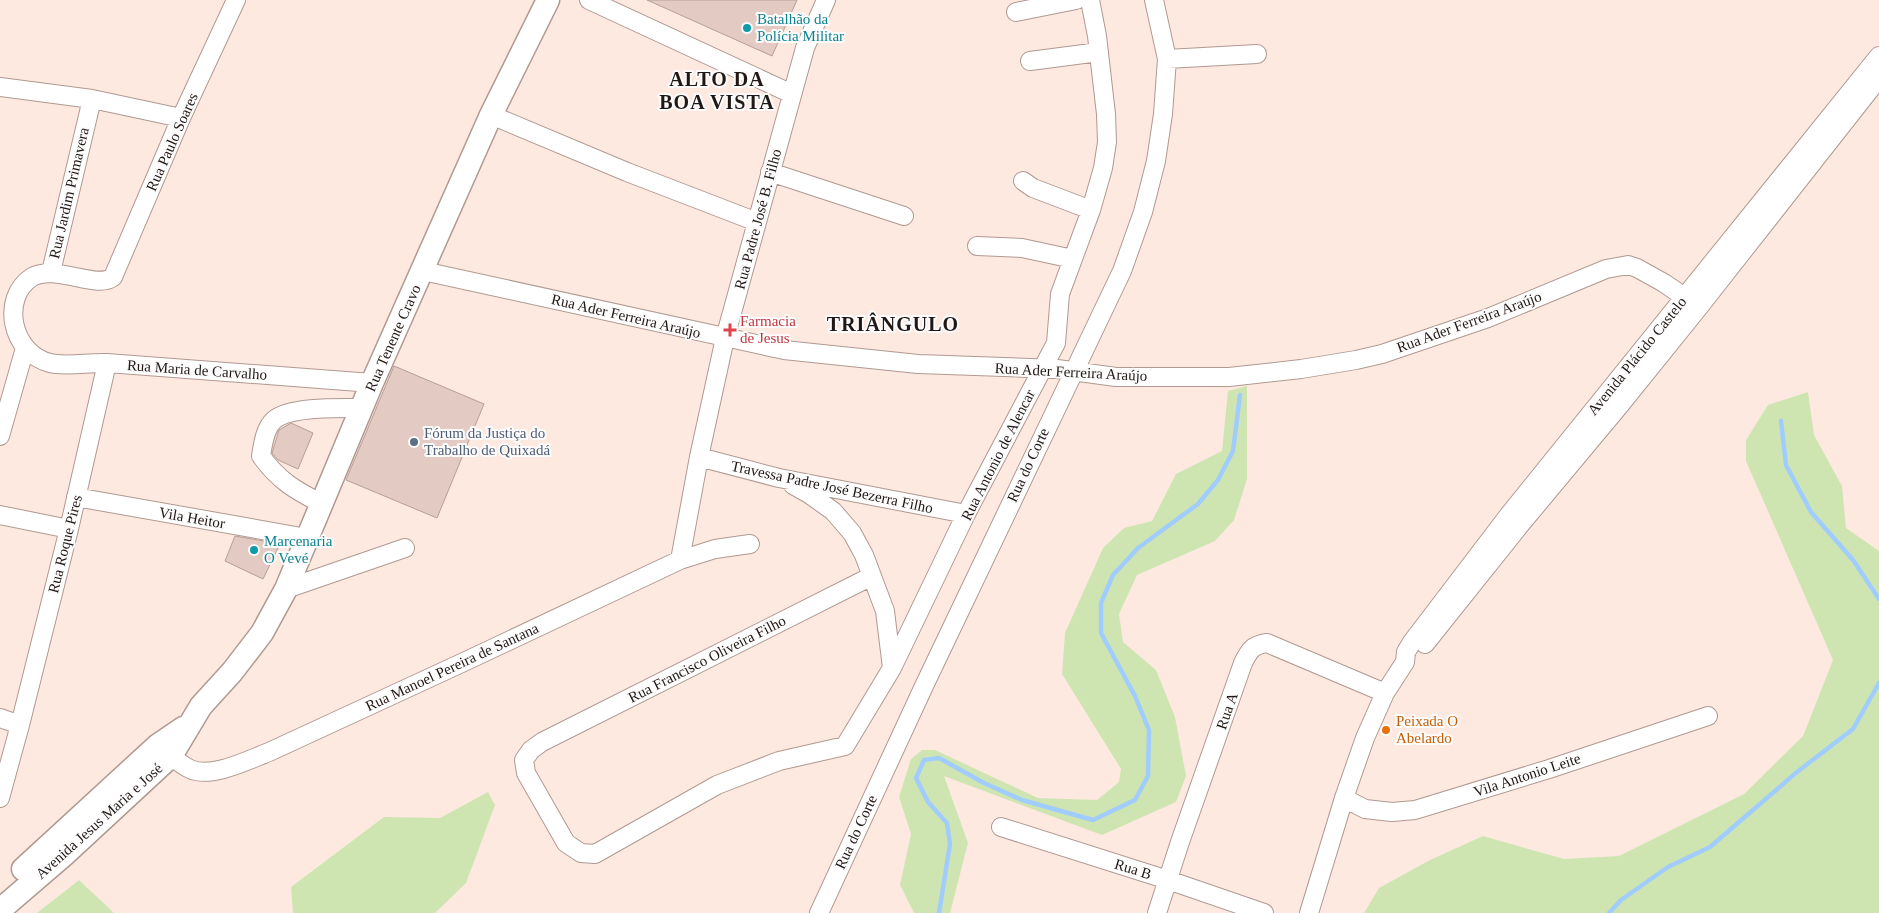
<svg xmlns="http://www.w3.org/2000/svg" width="1879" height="913" font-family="'Times New Roman',serif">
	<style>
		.green { fill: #cee5b2 }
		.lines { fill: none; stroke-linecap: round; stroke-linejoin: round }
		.stream { stroke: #a1cdfe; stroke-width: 4.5 }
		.building { fill: #e3cac2; stroke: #b79e96 }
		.minor-casing { stroke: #b09990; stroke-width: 20 }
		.major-casing { stroke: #b09990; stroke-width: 25 }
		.minor { stroke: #fff; stroke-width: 18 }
		.major { stroke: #fff; stroke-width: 22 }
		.culture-dot { fill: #0f9aa8; stroke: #fcfcfc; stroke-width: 2 }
		.health-dot { fill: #e0444e; stroke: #fcfcfc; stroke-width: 2 }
		.service-dot { fill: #5c6f8a; stroke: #fcfcfc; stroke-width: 2 }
		.food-dot { fill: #e8710a; stroke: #fcfcfc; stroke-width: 2 }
		.labels { text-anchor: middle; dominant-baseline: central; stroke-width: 4; stroke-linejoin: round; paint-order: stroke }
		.culture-label { font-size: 15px; fill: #0d838f; stroke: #fcfcfc; text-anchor: start }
		.street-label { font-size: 15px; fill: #211815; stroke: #fcfcfc }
		.health-label { font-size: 15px; fill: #be3a42; stroke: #fcfcfc; text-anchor: start }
		.service-label { font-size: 15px; fill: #4e5e75; stroke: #fcfcfc; text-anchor: start }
		.food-label { font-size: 15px; fill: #c56008; stroke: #fcfcfc; text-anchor: start }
		.district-label { font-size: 20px; font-weight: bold; letter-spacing: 1px; fill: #211815; stroke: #fcfcfc }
	</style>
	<rect width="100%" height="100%" fill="#fee9e1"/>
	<!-- green -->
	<path class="green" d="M1247 386V479L1234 520 1215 541 1137 575 1119 614 1123 642 1156 670 1175 717 1186 776 1176 802 1102 835 944 776 968 843 950 913H914L900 885 911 834 899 797 911 759 922 750H935L1038 798 1097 800 1119 782 1121 769 1062 674 1065 633 1103 548 1124 528 1152 521 1176 474 1222 451 1228 391Z
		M1808 392 1814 435 1842 486 1846 528 1879 551V913H1364L1379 888 1430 860 1483 836 1564 859 1619 856 1744 794 1803 736 1833 660 1746 461V440L1768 405Z
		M488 792 495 805 466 883 435 913H293L291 887 384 817 440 818Z
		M79 880 114 913H37Z"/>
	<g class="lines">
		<!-- stream -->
		<path class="stream" d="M1781 421 1786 465 1811 512 1853 560 1879 599
			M939 913 950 844 947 823 928 802 916 778 924 760 939 758 984 783 1022 800 1093 820 1135 800 1148 776 1149 730 1135 696 1101 633V603L1113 575 1138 548 1198 504 1218 480 1233 451 1240 395
			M1609 913 1621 900 1668 867 1710 847 1797 772 1853 729 1879 683"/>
	</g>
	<!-- building -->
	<path class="building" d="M647 0H797L772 56Z
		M394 366 484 404 437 518 346 480Z
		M291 423 313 433 298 469 278 460 272 453 279 430Z
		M235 536 280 544 263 579 225 561Z"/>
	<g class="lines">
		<!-- minor casing -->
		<g class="minor-casing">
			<path id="minor" d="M236 0 181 118 113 277C97 290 56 264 32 277 0 298 11 353 50 363 66 367 90 362 107 363L372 383
				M589 0 792 94
				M1016 12 1076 0
				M1167 59 1257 54
				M1030 61 1099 52
				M0 87 92 99 181 118
				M491 115 627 172 757 222
				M770 172 904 216
				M1023 181 1033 188 1091 210
				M977 246 1022 248 1073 259
				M423 271 784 350 918 364 1057 369 1116 377H1229L1301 369 1356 360 1382 354 1488 318 1606 269 1628 265 1637 268 1664 283 1699 307
				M51 272 92 99
				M0 436 25 348
				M699 457 779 478 966 514
				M793 485 809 494 833 511 852 533 864 555 885 611 892 668
				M76 497 307 538
				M322 504C295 490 279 481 261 456 263 444 265 428 274 420 289 406 342 408 362 408
				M0 515 69 529
				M680 560 699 457 725 338 805 48 826 0
				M872 576 542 742 531 750 524 760 526 773 566 843 581 853 595 854 717 785 779 761 845 746 892 668 966 514 1056 343 1060 294 1091 210 1103 168 1107 142 1106 114 1097 36 1090 0
				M286 589 405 548
				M1425 644 1520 525 1620 405 1699 307 1879 78
				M0 718 20 725 0 798
				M20 725 69 529 107 363
				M161 748C170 755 179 764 190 769 211 779 248 760 269 752L466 661 680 560 715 549 750 544
				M1344 798 1365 809 1392 812 1415 810 1549 769 1708 716
				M1001 827 1168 880 1264 913
				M819 913 924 686 1122 271 1143 212 1156 161 1163 114 1167 59 1154 0
				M1157 913 1180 842 1243 663C1249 651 1252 645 1267 643L1385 693
				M1309 913 1344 798 1365 738 1385 693 1405 662 1406 652 1412 642 1508 516 1879 56"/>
		</g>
		<!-- major casing -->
		<g class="major-casing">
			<path id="major" d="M23 869 158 745 183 728
				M0 910 64 855 171 756 201 706 232 672 262 633 286 589 372 383 491 115 548 0"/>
		</g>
		<!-- minor -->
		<use href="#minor" class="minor"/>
		<!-- major -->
		<use href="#major" class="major"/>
	</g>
	<!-- markers -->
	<g class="culture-dot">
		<circle cx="747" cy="28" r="5"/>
		<circle cx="254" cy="550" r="5"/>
	</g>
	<path class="health-dot" d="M727.5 322.5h5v5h5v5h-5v5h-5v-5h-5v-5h5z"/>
	<circle class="service-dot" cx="414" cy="442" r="5"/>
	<circle class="food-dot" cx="1386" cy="730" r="5"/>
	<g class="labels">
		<!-- culture labels -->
		<g class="culture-label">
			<text x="757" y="19">Batalhão da<tspan x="757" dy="17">Polícia Militar</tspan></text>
			<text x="264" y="541">Marcenaria<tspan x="264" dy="17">O Vevé</tspan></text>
		</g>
		<!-- street labels -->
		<g class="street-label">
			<text transform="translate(172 142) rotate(-66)">Rua Paulo Soares</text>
			<text transform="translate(69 193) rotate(-77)">Rua Jardim Primavera</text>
			<text transform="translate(758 219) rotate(-75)">Rua Padre José B. Filho</text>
			<text transform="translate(626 316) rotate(13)">Rua Ader Ferreira Araújo</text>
			<text transform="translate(1469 322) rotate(-20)">Rua Ader Ferreira Araújo</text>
			<text transform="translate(393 338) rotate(-66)">Rua Tenente Cravo</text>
			<text transform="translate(1637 356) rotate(-51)">Avenida Plácido Castelo</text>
			<text transform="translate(197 370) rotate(4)">Rua Maria de Carvalho</text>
			<text transform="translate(1071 372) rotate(3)">Rua Ader Ferreira Araújo</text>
			<text transform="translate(998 455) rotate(-63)">Rua Antonio de Alencar</text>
			<text transform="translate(1028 465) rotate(-65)">Rua do Corte</text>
			<text transform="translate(832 487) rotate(12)">Travessa Padre José Bezerra Filho</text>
			<text transform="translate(192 518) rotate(10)">Vila Heitor</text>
			<text transform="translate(65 544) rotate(-76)">Rua Roque Pires</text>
			<text transform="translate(707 659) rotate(-27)">Rua Francisco Oliveira Filho</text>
			<text transform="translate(452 667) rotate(-25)">Rua Manoel Pereira de Santana</text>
			<text transform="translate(1227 711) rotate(-71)">Rua A</text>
			<text transform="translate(1527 775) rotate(-18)">Vila Antonio Leite</text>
			<text transform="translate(99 821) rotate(-42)">Avenida Jesus Maria e José</text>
			<text transform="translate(856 832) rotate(-65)">Rua do Corte</text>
			<text transform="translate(1133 869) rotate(17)">Rua B</text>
		</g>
		<!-- health labels -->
		<g class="health-label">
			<text x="740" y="321">Farmacia<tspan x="740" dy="17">de Jesus</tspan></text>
		</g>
		<!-- service labels -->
		<g class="service-label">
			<text x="424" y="433">Fórum da Justiça do<tspan x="424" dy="17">Trabalho de Quixadá</tspan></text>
		</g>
		<!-- food labels -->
		<g class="food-label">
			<text x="1396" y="721">Peixada O<tspan x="1396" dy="17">Abelardo</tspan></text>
		</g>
		<!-- district labels -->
		<g class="district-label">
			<text x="717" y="79">ALTO DA<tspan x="717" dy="23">BOA VISTA</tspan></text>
			<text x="893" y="324">TRIÂNGULO</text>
		</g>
	</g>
</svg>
